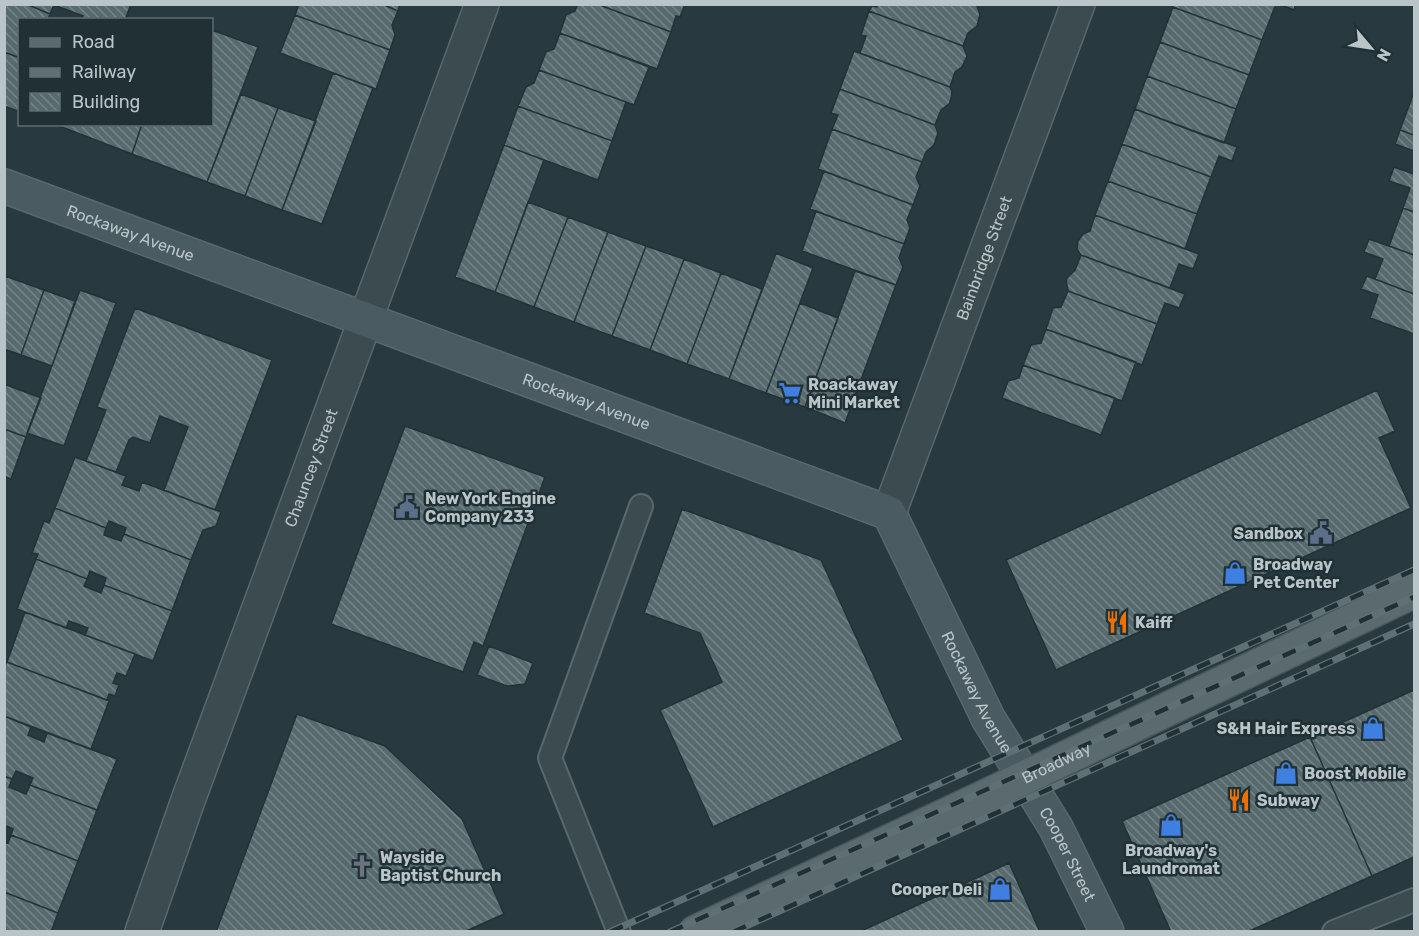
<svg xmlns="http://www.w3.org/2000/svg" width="1419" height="936" font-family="Rubik,sans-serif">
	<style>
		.building { fill: url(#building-back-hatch); stroke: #233236; stroke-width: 1.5 }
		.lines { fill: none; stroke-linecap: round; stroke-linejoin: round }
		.lane-casing { stroke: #5a686c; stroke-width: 26 }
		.street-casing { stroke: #5a686c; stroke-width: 36 }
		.secondary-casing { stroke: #5a686c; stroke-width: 36 }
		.primary-casing { stroke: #49575b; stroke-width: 36 }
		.lane { stroke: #3c4b4f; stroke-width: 22 }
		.street { stroke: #3c4b4f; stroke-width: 33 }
		.secondary { stroke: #4a5c61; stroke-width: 33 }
		.primary { stroke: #5a6a6f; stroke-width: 33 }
		.rail-casing { stroke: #5f7075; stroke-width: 7 }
		.rail { stroke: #213034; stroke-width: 4.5; stroke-dasharray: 14; stroke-linecap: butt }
		.labels { text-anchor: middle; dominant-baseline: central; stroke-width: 5; stroke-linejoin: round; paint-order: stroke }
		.street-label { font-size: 16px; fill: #b9c5c9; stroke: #213034 }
		.poi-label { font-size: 16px; font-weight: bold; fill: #b9c5c9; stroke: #213034; text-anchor: start }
	</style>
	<defs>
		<pattern id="building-back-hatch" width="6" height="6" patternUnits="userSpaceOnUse" patternTransform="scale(1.5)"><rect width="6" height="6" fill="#576a6e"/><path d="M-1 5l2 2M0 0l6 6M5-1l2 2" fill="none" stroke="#748488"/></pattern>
	</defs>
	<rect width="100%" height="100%" fill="#283a3f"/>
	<!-- building -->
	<path class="building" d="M4 4H26L50 14 48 20H20V58L4 52Z
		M26 4H131L125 20H81L83 16 54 5 50 14Z
		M299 4H382L398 11 392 25 395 35 390 50 295 15Z
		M382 4H400L398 11Z
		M578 4H597L671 32 657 69 560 33 566 15 575 11Z
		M597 4H685L680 17 676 16 671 32Z
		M878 4H976L980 14 977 26 968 33 963 46 869 11 872 6 877 7Z
		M1174 4H1276L1262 40 1173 7Z
		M1279 4H1296L1294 10Z
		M1173 7 1262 40 1249 75 1160 42Z
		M869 11 963 46 967 56 962 67 955 72 950 87 860 53 866 36 861 35Z
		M295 15 390 50 376 89 280 53Z
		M212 30 258 47 207 182 132 154 142 124H212Z
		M560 33 649 67 634 105 539 70 546 52 554 49Z
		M1160 42 1249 75 1236 109 1147 76Z
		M854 51 950 87 952 91 951 99 949 104 941 110 935 125 840 89Z
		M4 52 20 58V112L4 106Z
		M539 70 626 102 612 141 518 106 526 87 534 83Z
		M333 73 373 88 322 224 282 210Z
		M1147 76 1236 109 1224 143 1135 109Z
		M840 89 935 125 938 133 934 145 926 152 922 162 832 129 838 115 831 113Z
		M241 94 278 108 245 196 207 182Z
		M1413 95H1414V135L1400 130Z
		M518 106 612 141 598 180 504 145Z
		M278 108 316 121 282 210 245 196Z
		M1135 109 1237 147 1232 161 1219 156 1211 177 1122 144Z
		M54 124H142L132 154Z
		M832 129 922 162 916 177 920 186 913 205 818 169Z
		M1400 130 1414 135V151L1395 144Z
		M1122 144 1211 177 1197 214 1108 181Z
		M504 145 544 160 495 292 455 277Z
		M1394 167 1414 174V212L1403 208 1410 188 1389 181Z
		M824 171 913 205 907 220 910 228 904 244 810 209Z
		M1108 181 1197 214 1185 249 1095 215Z
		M528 202 568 217 534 307 495 292Z
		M1403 208 1414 212V255L1389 246Z
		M816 211 904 244 899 258 903 267 896 285 802 251Z
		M1095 215 1199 254 1193 269 1179 264 1170 288 1081 255 1077 249 1078 241 1083 234 1090 231Z
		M568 217 608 232 574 322 534 307Z
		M608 232 646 246 612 336 574 322Z
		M1369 239 1414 255V294L1375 279 1383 259 1364 252Z
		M646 246 684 259 650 350 612 336Z
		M776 253 813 268 766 393 729 379Z
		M1081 255 1185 294 1179 308 1165 303 1157 324 1068 291 1066 279 1075 270Z
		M684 259 721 273 687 364 650 350Z
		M855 271 896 285 845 423 805 407Z
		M721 273 762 289 729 379 687 364Z
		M5 276 44 290 21 355 4 349Z
		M1367 276 1414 294V334L1370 318 1378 295 1361 289Z
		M44 290 75 301 52 366 21 355Z
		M80 290 116 303 64 446 27 433Z
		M1068 291 1157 324 1142 365 1046 329 1053 308 1061 307Z
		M800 303 838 318 805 407 766 393Z
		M135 308 272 360 215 510 164 490 188 427 160 416 150 443 133 437 129 440 116 472 86 461 106 410 97 407Z
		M1046 329 1136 362 1122 401 1023 365 1031 345 1041 343Z
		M1023 365 1115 398 1101 435 1002 398 1008 381 1019 378Z
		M4 384 41 398 26 437 4 429Z
		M1377 390 1395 431 1379 438 1411 508 1056 670 1006 560Z
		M405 426 545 477 483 646 474 642 463 672 331 624Z
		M4 429 26 437 11 479 4 476Z
		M75 457 126 476 122 485 139 491 142 482 221 512 216 526 203 530 191 560 124 534 126 528 109 521 106 528 55 508Z
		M55 508 106 528 104 535 121 541 124 534 191 560 172 611 104 585 106 578 90 571 87 579 36 559 38 554 32 553 44 521 49 523Z
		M682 509 821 560 903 740 713 827 660 710 722 682 700 633 644 613Z
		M36 559 87 579 84 586 101 593 104 585 172 611 153 661 85 635 88 628 69 621 66 628 17 609Z
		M25 612 135 654 126 676 117 673 113 683 119 685 115 696 109 694 107 700 7 662Z
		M489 646 533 663 525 684 507 686 477 675Z
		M7 662 109 701 91 749 4 716V667Z
		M1414 690V857L1372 876 1310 737Z
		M297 714 385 746 462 819 504 914 464 932H216Z
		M4 716 31 727 28 735 44 742 47 733 117 759 97 810 30 785 33 778 16 771 12 779 4 776Z
		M1310 737 1372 876 1247 932H1171L1122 821Z
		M4 776 12 779 9 787 26 794 30 785 97 810 78 861 11 835 13 829 4 825Z
		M11 835 78 861 58 913 4 892V842L8 843Z
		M1009 863 1040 932H859Z
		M4 892 58 913 51 932H4Z"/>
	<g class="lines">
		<!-- lane casing -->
		<g class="lane-casing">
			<path id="lane" d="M619 932 550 758 641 506
				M1334 932 1414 900"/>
		</g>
		<!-- street casing -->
		<g class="street-casing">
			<g id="street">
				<path id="s1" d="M889 513 1078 4"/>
				<path id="s2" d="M142 932 187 803 482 4"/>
			</g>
		</g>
		<!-- secondary casing -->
		<g class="secondary-casing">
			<g id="secondary">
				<path id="s3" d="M4 186 889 513 988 718 1056 828 1107 932"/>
			</g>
		</g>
		<!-- primary casing -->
		<g class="primary-casing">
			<g id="primary">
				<path id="s4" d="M696 932 976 801 1414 591"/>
			</g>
		</g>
		<!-- lane -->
		<use href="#lane" class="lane"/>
		<!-- street -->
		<use href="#street" class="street"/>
		<!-- secondary -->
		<use href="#secondary" class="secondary"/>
		<!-- primary -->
		<use href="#primary" class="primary"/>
		<!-- rail casing -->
		<g class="rail-casing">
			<path id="rail" d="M610 932 1414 570
				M670 932 1414 597
				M733 932 1414 624"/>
		</g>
		<!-- rail -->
		<use href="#rail" class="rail"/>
	</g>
	<!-- icons -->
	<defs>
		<g id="supermarket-bare" transform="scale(1.8)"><path d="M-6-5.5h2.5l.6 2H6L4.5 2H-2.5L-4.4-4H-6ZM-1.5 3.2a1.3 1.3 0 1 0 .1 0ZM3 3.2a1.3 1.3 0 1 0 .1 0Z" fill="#3f7fe0" stroke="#213034" stroke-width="2.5" paint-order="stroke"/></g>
		<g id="civic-bare" transform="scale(1.8)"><path d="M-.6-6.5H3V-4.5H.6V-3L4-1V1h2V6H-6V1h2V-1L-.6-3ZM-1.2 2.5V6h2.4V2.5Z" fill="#5c6f8a" stroke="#213034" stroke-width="2.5" paint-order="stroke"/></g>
		<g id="shop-bare" transform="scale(1.8)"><path d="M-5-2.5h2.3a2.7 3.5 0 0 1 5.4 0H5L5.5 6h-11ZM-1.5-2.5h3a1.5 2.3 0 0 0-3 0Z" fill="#3f7fe0" stroke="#213034" stroke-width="2.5" paint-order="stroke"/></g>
		<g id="restaurant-bare" transform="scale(1.8)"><path d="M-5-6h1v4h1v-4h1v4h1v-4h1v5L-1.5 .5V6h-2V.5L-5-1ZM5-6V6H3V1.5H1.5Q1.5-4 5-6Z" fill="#e8710a" stroke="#213034" stroke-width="2.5" paint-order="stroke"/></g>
		<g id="church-bare" transform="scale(1.8)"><path d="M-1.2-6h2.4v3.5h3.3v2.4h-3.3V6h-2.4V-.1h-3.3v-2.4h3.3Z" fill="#6b7280" stroke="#213034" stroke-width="2.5" paint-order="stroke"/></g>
	</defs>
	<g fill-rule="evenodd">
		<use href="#supermarket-bare" x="790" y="393"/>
		<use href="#civic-bare" x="407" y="507"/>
		<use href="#civic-bare" x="1321" y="533"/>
		<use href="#shop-bare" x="1235" y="573"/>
		<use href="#restaurant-bare" x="1117" y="622"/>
		<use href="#shop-bare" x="1373" y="728"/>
		<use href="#shop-bare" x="1286" y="773"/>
		<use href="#restaurant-bare" x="1239" y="800"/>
		<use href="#shop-bare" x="1171" y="825"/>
		<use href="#church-bare" x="362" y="866"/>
		<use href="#shop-bare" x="1000" y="889"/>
	</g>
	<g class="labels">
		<!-- street labels -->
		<g class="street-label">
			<text stroke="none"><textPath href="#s3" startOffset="135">Rockaway Avenue</textPath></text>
			<text stroke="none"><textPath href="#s1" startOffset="272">Bainbridge Street</textPath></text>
			<text stroke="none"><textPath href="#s3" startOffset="621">Rockaway Avenue</textPath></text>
			<text stroke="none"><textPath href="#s2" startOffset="494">Chauncey Street</textPath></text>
			<text stroke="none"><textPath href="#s3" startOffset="1143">Rockaway Avenue</textPath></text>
			<text stroke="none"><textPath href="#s4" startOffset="398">Broadway</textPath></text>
			<text stroke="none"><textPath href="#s3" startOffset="1329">Cooper Street</textPath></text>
		</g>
		<!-- poi labels -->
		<g class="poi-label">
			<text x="808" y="384">Roackaway<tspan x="808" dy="18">Mini Market</tspan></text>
			<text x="425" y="498">New York Engine<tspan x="425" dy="18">Company 233</tspan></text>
			<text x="1303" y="533" text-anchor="end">Sandbox</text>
			<text x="1253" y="564">Broadway<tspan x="1253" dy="18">Pet Center</tspan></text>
			<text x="1135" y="622">Kaiff</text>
			<text x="1355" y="728" text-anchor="end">S&amp;H Hair Express</text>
			<text x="1304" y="773">Boost Mobile</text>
			<text x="1257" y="800">Subway</text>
			<text x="1171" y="850" text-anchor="middle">Broadway's<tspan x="1171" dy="18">Laundromat</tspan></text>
			<text x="380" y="857">Wayside<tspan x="380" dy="18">Baptist Church</tspan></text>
			<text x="982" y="889" text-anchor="end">Cooper Deli</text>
		</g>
	</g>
	<!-- border -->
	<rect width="1419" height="936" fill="none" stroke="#b9c5c9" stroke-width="12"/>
	<!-- legend -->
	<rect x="18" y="18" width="195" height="108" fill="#213034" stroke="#5e6c70" stroke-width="1.5"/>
	<rect x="30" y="38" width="30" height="9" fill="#5a6a6f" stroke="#5e6c70" stroke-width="1.5"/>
	<text x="72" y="48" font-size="18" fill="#b9c5c9">Road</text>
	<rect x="30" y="68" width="30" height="9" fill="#5f7075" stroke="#5e6c70" stroke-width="1.5"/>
	<text x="72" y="78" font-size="18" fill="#b9c5c9">Railway</text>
	<rect x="30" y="93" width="30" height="18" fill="url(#building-back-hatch)" stroke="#5e6c70" stroke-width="1.5"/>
	<text x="72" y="108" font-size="18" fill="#b9c5c9">Building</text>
	<!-- north arrow -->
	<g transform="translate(1371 48) rotate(119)" stroke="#213034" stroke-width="4.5" paint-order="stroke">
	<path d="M0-4.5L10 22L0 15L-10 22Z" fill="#b9c5c9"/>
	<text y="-9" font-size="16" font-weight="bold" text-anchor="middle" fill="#b9c5c9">N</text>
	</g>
</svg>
